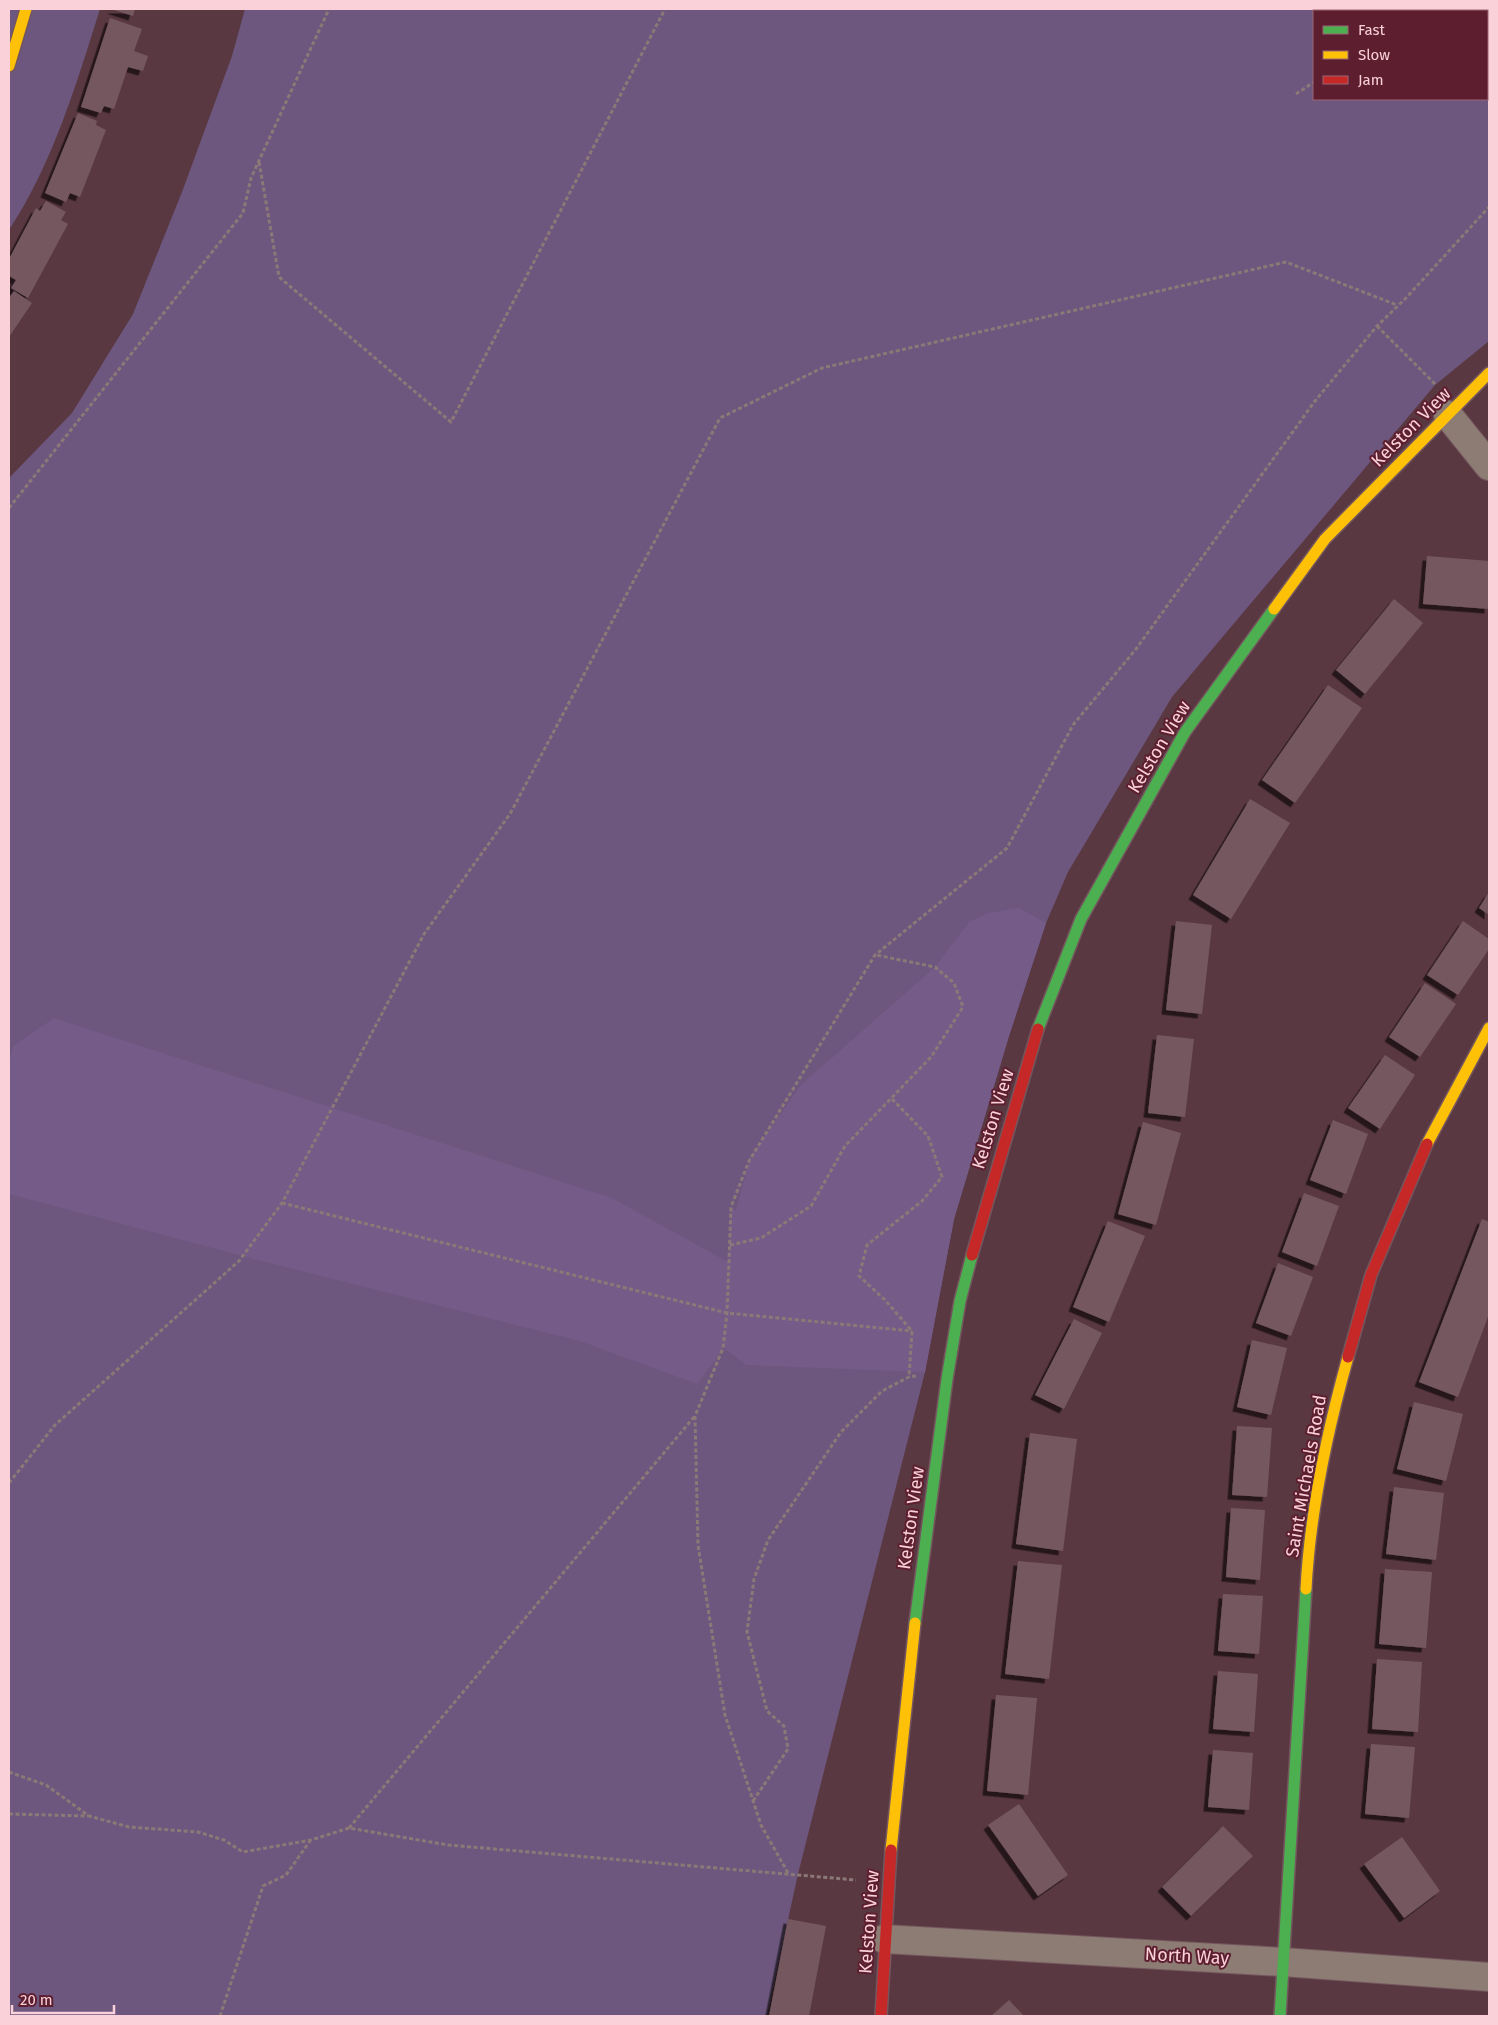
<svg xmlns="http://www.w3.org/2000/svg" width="1498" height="2025" font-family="'Fira Sans',sans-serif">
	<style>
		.green { fill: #6d577e; fill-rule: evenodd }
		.forest { fill: #755b88 }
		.building { fill: #74585f; filter: url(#shadow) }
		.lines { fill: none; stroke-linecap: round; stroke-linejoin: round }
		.street-casing { stroke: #74565e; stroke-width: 30 }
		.fast-casing { stroke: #74565e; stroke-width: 14 }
		.slow-casing { stroke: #74565e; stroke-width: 14 }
		.jam-casing { stroke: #74565e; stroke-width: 14 }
		.path { stroke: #8b7977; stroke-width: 3; stroke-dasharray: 4 2.5; stroke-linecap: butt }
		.street { stroke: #8c7c73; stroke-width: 28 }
		.fast { stroke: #4caf50; stroke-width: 11 }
		.slow { stroke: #ffc107; stroke-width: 11 }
		.jam { stroke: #c62828; stroke-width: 11 }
		.labels { text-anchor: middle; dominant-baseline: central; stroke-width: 4; stroke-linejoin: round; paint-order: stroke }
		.street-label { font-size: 18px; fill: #fad1d8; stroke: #5d1e30 }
	</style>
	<defs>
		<filter id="shadow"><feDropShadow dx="-4.5" dy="4.5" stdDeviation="0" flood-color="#0009"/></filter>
	</defs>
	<rect width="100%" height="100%" fill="#5a3841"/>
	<!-- green -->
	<path class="green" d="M9 9H100C76 85 53 163 9 230Z
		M245 9H1489V341L1435 385 1172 697 1068 872 1046 923 1009 1036 954 1219 925 1372 798 1874 767 2016H9V478L72 413 133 314 182 192 232 56ZM1314 11H1487V99H1314Z"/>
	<!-- forest -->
	<path class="forest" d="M1019 908 1046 923 1009 1036 954 1219 925 1372 746 1365 724 1348 697 1384 580 1341 262 1261 9 1194V1063L13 1046 54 1018 612 1198 728 1262 731 1207 736 1211 750 1157 801 1085 935 967 969 922 988 913Z"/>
	<!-- building -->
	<path class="building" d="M111 9H135L133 16Z
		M110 18 142 29 134 51 148 56 143 71 128 67 114 109 104 106 101 113 81 107Z
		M78 113 97 121 96 125 106 130 80 197 70 193 66 202 45 193Z
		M46 201 66 212 61 220 68 224 28 298 11 288 16 280 9 276V259L36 208 40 211Z
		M14 291 32 303 9 337V298Z
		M1427 556 1489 561V609L1423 604Z
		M1394 599 1423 623 1365 694 1336 670Z
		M1328 685 1362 708 1295 803 1262 780Z
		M1250 799 1290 823 1231 919 1193 895Z
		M1489 892V915L1479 908Z
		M1176 921 1212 925 1202 1014 1166 1010Z
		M1463 921 1489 939V949L1458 995 1427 975Z
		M1425 983 1456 1004 1420 1057 1389 1037Z
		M1157 1035 1194 1039 1185 1117 1148 1113Z
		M1385 1055 1415 1075 1380 1129 1348 1108Z
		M1333 1120 1368 1134 1346 1194 1310 1180Z
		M1143 1122 1181 1133 1156 1225 1118 1214Z
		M1304 1193 1339 1206 1317 1266 1282 1252Z
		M1482 1219 1489 1222V1314L1458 1397 1419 1382Z
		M1108 1221 1145 1236 1109 1322 1073 1307Z
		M1278 1263 1313 1277 1291 1336 1256 1323Z
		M1074 1319 1102 1333 1064 1409 1035 1395Z
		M1252 1340 1287 1348 1271 1415 1237 1407Z
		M1414 1402 1463 1414 1446 1481 1397 1469Z
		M1237 1426 1272 1428 1267 1497 1232 1495Z
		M1030 1433 1077 1439 1063 1551 1016 1544Z
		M1394 1487 1444 1493 1436 1560 1386 1554Z
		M1231 1508 1265 1510 1260 1580 1226 1577Z
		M1018 1561 1062 1565 1049 1679 1005 1674Z
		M1385 1569 1432 1572 1426 1648 1379 1644Z
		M1223 1594 1263 1596 1259 1654 1218 1651Z
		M1377 1659 1422 1662 1418 1732 1372 1729Z
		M1218 1671 1258 1674 1254 1732 1213 1729Z
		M996 1695 1037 1698 1028 1795 987 1791Z
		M1371 1744 1415 1747 1409 1818 1365 1814Z
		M1213 1750 1253 1753 1249 1810 1208 1807Z
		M1019 1804 1068 1875 1038 1896 988 1825Z
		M1223 1826 1253 1856 1191 1916 1162 1887Z
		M1402 1837 1440 1891 1404 1918 1364 1864Z
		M788 1919 826 1926 809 2016H769Z
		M1009 2000 1024 2016H991Z"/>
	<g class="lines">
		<!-- street casing -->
		<g class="street-casing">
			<path id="street" d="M1448 415 1489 466
				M884 1939 1283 1962 1489 1977"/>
		</g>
		<!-- fast casing -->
		<g class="fast-casing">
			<path id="fast" d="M1038 1029 1081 919 1185 732 1274 609
				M915 1623 947 1379 960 1301 972 1255
				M1280 2016 1306 1589"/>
		</g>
		<!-- slow casing -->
		<g class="slow-casing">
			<path id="slow" d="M9 66 26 9
				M1274 609 1325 539 1489 373
				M1427 1144 1489 1028
				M1306 1589C1310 1511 1327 1432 1348 1357
				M891 1850 915 1623"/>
		</g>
		<!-- jam casing -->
		<g class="jam-casing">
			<path id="jam" d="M972 1255 1038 1029
				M1348 1357 1371 1275 1427 1144
				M881 2016 891 1850"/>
		</g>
		<!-- path -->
		<path class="path" d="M1478 9 1482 11
			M1379 11 1381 9
			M1446 11 1447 9
			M1487 14 1489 15
			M1296 94 1314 82
			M259 162 279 277 451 422 665 9
			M1377 326 1435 384
			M9 508 243 213 251 178 329 9
			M892 1099 928 1136 942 1177 922 1201 867 1245 859 1276 885 1300 912 1331 909 1377
			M282 1203 727 1313 912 1331
			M730 1245 761 1238 811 1206 845 1146 931 1057 963 1007 954 983 935 967 876 955
			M9 1483 55 1425 239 1261 282 1203 424 934 510 814 720 418 822 368 1286 262 1397 305
			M9 1772 46 1785 89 1816 129 1827 198 1832 224 1840 243 1852 311 1840 349 1828 448 1845 856 1880
			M753 1801 788 1749 784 1726 767 1711 747 1632 754 1579 768 1540 841 1432 882 1391 909 1377 916 1376
			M9 1814 88 1816
			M349 1828 694 1417
			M788 1873 761 1825 725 1715 698 1545 695 1416 723 1348 727 1313 731 1207 749 1161 875 955 1007 848 1073 725 1136 649 1315 401 1377 326 1406 298 1489 207
			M220 2016 263 1886 286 1875 310 1841"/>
		<!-- street -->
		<use href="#street" class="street"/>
		<!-- fast -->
		<use href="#fast" class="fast"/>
		<!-- slow -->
		<use href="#slow" class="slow"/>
		<!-- jam -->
		<use href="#jam" class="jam"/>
	</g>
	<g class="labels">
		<!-- street labels -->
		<g class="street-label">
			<text transform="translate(1411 427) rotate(-45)">Kelston View</text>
			<text transform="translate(1159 747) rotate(-59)">Kelston View</text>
			<text transform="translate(993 1119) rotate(-73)">Kelston View</text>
			<text transform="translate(1306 1476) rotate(-80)">Saint Michaels Road</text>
			<text transform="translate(911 1518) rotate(-82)">Kelston View</text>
			<text transform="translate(869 1922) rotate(-86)">Kelston View</text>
			<text transform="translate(1187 1956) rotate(3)">North Way</text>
		</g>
	</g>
	<!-- border -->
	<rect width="1498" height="2025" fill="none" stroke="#fad1d8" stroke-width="20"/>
	<!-- legend -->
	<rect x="1313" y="10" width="175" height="90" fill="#5d1e30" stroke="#9c6673"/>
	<rect x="1323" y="26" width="25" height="8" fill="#4caf50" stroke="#9c6673"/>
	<text x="1358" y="35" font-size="15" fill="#fad1d8">Fast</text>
	<rect x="1323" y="51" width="25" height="8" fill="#ffc107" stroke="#9c6673"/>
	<text x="1358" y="60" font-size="15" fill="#fad1d8">Slow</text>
	<rect x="1323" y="76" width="25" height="8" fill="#c62828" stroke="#9c6673"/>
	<text x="1358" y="85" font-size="15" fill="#fad1d8">Jam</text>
	<!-- scale -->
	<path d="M12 2005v8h102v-8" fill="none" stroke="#fad1d8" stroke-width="2.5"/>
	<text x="20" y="2005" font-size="15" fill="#fad1d8" stroke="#5d1e30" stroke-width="4" paint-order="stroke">20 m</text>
</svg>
